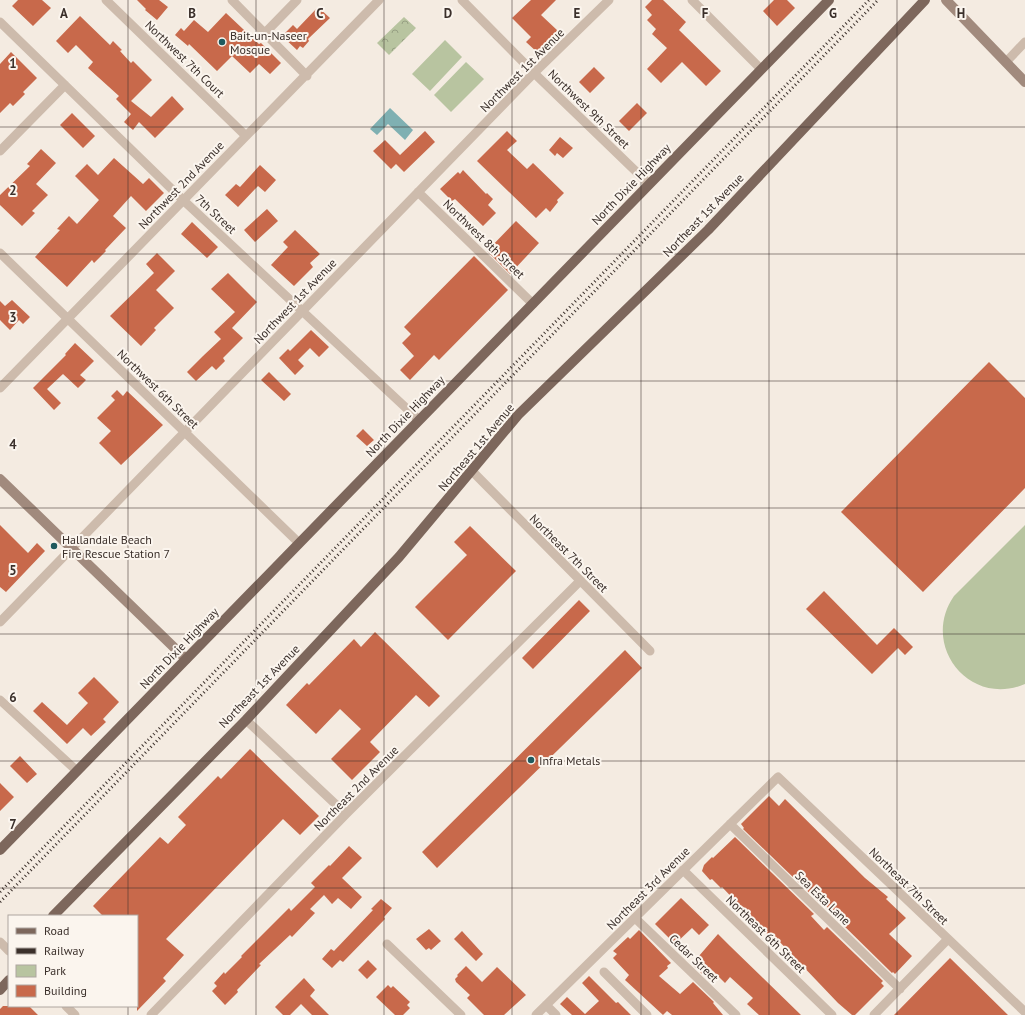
<svg xmlns="http://www.w3.org/2000/svg" width="1025" height="1015" font-family="'PT Sans',sans-serif">
	<style>
		.green { fill: #b8c4a0 }
		.park { fill: url(#park-crowns) }
		.water { fill: #7fb0b2 }
		.building { fill: #c8694b }
		.lines { fill: none; stroke-linecap: round; stroke-linejoin: round }
		.street { stroke: #cdbbac; stroke-width: 9 }
		.secondary { stroke: #a18a7d; stroke-width: 10 }
		.primary { stroke: #7d675c; stroke-width: 10 }
		.rail { stroke: #3b302b; stroke-width: 3; stroke-dasharray: 1 3; stroke-linecap: butt }
		.grid { fill: none; stroke: #3b302b; stroke-width: 1; stroke-opacity: 0.55 }
		.poi-dot { fill: #1f5a5e; stroke: #fbf5ee; stroke-width: 1.5 }
		.labels { text-anchor: middle; dominant-baseline: central; stroke-width: 4; stroke-linejoin: round; paint-order: stroke }
		.poi-label { font-size: 12px; fill: #3b302b; stroke: #fbf5ee; text-anchor: start }
		.street-label { font-size: 12px; fill: #3b302b; stroke: #fbf5ee }
		.grid-label { font-size: 13px; text-anchor: middle; font-weight: bold; fill: #3b302b; stroke: #fbf5ee; stroke-width: 4; stroke-linejoin: round; paint-order: stroke }
	</style>
	<defs>
		<pattern id="park-crowns" width="20" height="18" patternUnits="userSpaceOnUse"><rect width="20" height="18" fill="#b8c4a0"/><path d="M2 6a3 3 0 1 1 6 0M12 15a3 3 0 1 1 6 0" fill="none" stroke="#97a083"/></pattern>
	</defs>
	<rect width="100%" height="100%" fill="#f4ebe1"/>
	<!-- green -->
	<path class="green" d="M445 40 462 57 430 91 412 74Z
		M466 62 484 79 451 112 434 95Z
		M1025 525V684C969 708 920 645 954 596Z"/>
	<!-- park -->
	<path class="park" d="M404 17 416 28 389 55 377 43Z"/>
	<!-- water -->
	<path class="water" d="M390 108 413 130 405 140 388 124 377 135 370 129Z"/>
	<!-- building -->
	<path class="building" d="M18 0H42L51 8 33 26 12 6Z
		M137 0H159L168 7 157 20 145 10 146 9Z
		M531 0H556L541 15 558 31 538 53 526 42 531 37 512 18Z
		M652 0H663L686 22 679 30 721 71 706 86 682 62 661 83 647 69 667 48 652 34 656 29 647 20 652 15 645 7Z
		M774 0H787L795 8 777 26 763 11Z
		M318 7 330 18 308 39 309 41 303 48 300 46 297 50 282 36 293 25 297 29Z
		M226 13 259 44 261 43 281 63 270 74 259 64 250 73 232 56 217 71 189 44 188 46 175 35 181 28 184 31 194 20 208 32Z
		M80 16 110 45 113 41 122 50 120 51 131 63 133 61 152 80 131 101 151 117 172 96 184 109 155 138 139 122 133 130 124 122 131 114 116 99 119 96 88 68 93 62 76 45 68 53 56 41Z
		M11 52 37 78 23 92 25 94 13 106 10 103 0 113V64Z
		M594 67 605 78 590 93 579 82Z
		M637 103 647 113 629 131 619 121Z
		M72 113 95 136 83 148 60 125Z
		M425 131 435 142 404 172 396 164 391 169 373 151 385 140 400 155Z
		M507 131 517 141 507 150 527 169 533 163 564 193 557 200 558 202 550 212 546 208 536 218 477 161Z
		M560 137 573 148 563 158 557 153 555 156 549 150Z
		M41 149 56 163 36 184 48 195 32 211 35 213 22 226 0 205V195L30 166 27 164Z
		M114 158 143 184 149 178 164 193 146 211 131 196 113 216 126 228 105 250 106 251 94 263 92 260 67 287 35 257 60 230 57 229 69 216 77 224 99 200 75 176 87 164 98 175Z
		M260 165 276 180 265 192 258 186 238 207 225 195 236 184 240 187Z
		M463 170 486 194 487 193 493 199 488 205 496 213 483 226 455 199 452 201 440 189 458 172 460 174Z
		M267 209 278 221 255 242 244 230Z
		M516 221 539 243 510 274 487 251Z
		M192 222 218 247 207 258 181 234Z
		M295 230 320 254 310 263 313 267 294 286 271 265 288 247 283 242Z
		M157 253 175 271 156 290 174 308 154 328 156 330 141 346 110 316 154 273 146 264Z
		M474 256 508 290 439 360 434 355 410 380 400 370 414 356 402 343 411 334 404 327Z
		M228 273 257 302 232 328 243 338 223 358 225 361 216 370 212 366 196 381 187 372 203 356 221 339 214 332 235 312 211 289Z
		M12 300 30 317 23 324 19 320 10 330 0 320V301L5 306Z
		M311 330 329 347 319 357 310 348 298 360 304 366 295 375 279 358 288 349 290 351Z
		M75 343 94 361 80 375 86 380 78 388 63 374 47 389 61 403 54 410 33 388 66 355 65 354Z
		M989 362 1025 398V488L923 592 841 512Z
		M269 372 291 394 284 401 261 380Z
		M117 390 123 396 127 391 163 425 121 465 99 443 111 431 97 418 115 400 111 396Z
		M363 429 374 440 367 446 356 436Z
		M0 525 28 553 37 543 45 551 6 592 0 587Z
		M470 526 516 571 448 640 415 607 467 555 454 542Z
		M824 591 877 645 894 628 913 647 905 655 898 648 872 674 806 609Z
		M579 600 590 611 533 669 522 658Z
		M375 632 440 696 429 707 416 695 370 742 380 752 352 780 331 759 361 729 340 709 316 734 286 705 307 683 309 685 354 639 361 647Z
		M625 650 642 668 437 868 422 852Z
		M94 677 119 702 103 719 106 722 91 736 83 728 67 744 33 711 42 702 67 725 88 703 78 693Z
		M250 749 319 816 300 835 283 819 166 939 184 955 163 978 166 981 137 1011V916H103L93 906 160 837 168 844 186 825 178 817 218 776 221 779Z
		M20 756 37 774 27 783 10 766Z
		M0 783 14 797 0 811Z
		M769 796 779 806 785 799 865 878 888 897 886 899 906 918 889 934 912 956 895 974 893 972 892 973 836 918 837 917 824 904 822 905 743 829 744 828 741 824Z
		M735 837 814 914 811 916 824 930 827 927 883 981 881 983 884 986 855 1015H852L838 1003 776 938 775 940 765 932 722 887 721 888 712 879 710 880 702 871 704 865 712 857 713 858Z
		M349 846 362 858 342 878 362 897 351 909 338 898 332 904 324 895 310 909 315 913 292 937 290 935 259 964 261 965 237 990 238 992 225 1005 212 991 217 986 214 983 224 972 225 974 242 957 241 956 289 908 291 911 315 887 311 883 329 865 330 866Z
		M681 898 709 925 699 935 692 928 675 944 655 924Z
		M381 899 392 908 384 917 385 919 343 962 340 960 332 968 322 959 331 949 334 951 373 910 371 909Z
		M429 929 441 941 431 950 429 948 426 950 416 939Z
		M639 930 671 963 667 966 668 968 659 976 680 994 693 982 714 1002 713 1003 723 1015H672L667 1011 663 1015 625 980 629 975 613 958 617 954 613 951 628 937 630 939Z
		M462 931 483 954 476 961 454 939Z
		M718 934 730 946 801 1015H759L747 1004 753 998 730 977 725 983 709 967 702 974 692 964Z
		M950 958 1008 1015H894Z
		M368 960 377 969 367 979 358 970Z
		M466 966 482 982 497 967 526 995 504 1015H484L467 998 470 995 456 982 455 979 458 976 457 975Z
		M589 976 616 1003 618 1002 631 1015H572L560 1004 567 997 585 1014 599 1001 582 983Z
		M304 978 315 990 310 996 329 1015H312L301 1004 290 1015H283L275 1007Z
		M388 985 391 988 393 986 410 1002 407 1005 410 1008 403 1015H395L376 997Z
		M3 1006H29L38 1015H0V1009Z"/>
	<g class="lines">
		<!-- street -->
		<path class="street" d="M106 0 246 136
			M232 0 307 76
			M462 0 534 73 649 184
			M692 0 761 69
			M0 22 183 200 419 420
			M265 33 297 0
			M1006 62 1025 42
			M0 151 65 85
			M418 192 533 304
			M0 253 299 543
			M0 388 379 0
			M472 471 650 651
			M0 622 534 73 609 0
			M0 700 77 771
			M246 720 346 814
			M730 824 900 989
			M683 870 832 1015
			M635 918 736 1015
			M0 942 9 951
			M387 944 461 1015
			M604 972 647 1015
			M546 1005 556 1015
			M66 1006 75 1015
			M151 1015 346 814 580 581
			M536 1015 778 777 1025 1012
			M874 1015 948 939"/>
		<!-- secondary -->
		<path class="secondary" d="M946 0 1025 82
			M0 479 186 659"/>
		<!-- primary -->
		<path class="primary" d="M0 850 829 0
			M53 916 246 720 399 557 518 415 708 230 925 0
			M0 990 9 980"/>
		<!-- rail -->
		<path class="rail" d="M0 892 869 0
			M0 902 878 0"/>
	</g>
	<!-- grid -->
	<path class="grid" d="M128 0V916M256 0V1015M384 0V1015M512 0V1015M641 0V1015M769 0V1015M897 0V1015M0 127H1025M0 254H1025M0 381H1025M0 508H1025M0 634H1025M0 761H1025M0 888H1025M128 1006V1015"/>
	<!-- markers -->
	<g class="poi-dot">
		<circle cx="222" cy="42" r="4"/>
		<circle cx="54" cy="546" r="4"/>
		<circle cx="531" cy="760" r="4"/>
	</g>
	<g class="labels">
		<!-- poi labels -->
		<g class="poi-label">
			<text x="230" y="35">Bait-un-Naseer<tspan x="230" dy="14">Mosque</tspan></text>
			<text x="62" y="539">Hallandale Beach<tspan x="62" dy="14">Fire Rescue Station 7</tspan></text>
			<text x="539" y="760">Infra Metals</text>
		</g>
		<!-- street labels -->
		<g class="street-label">
			<text transform="translate(185 59) rotate(44)">Northwest 7th Court</text>
			<text transform="translate(522 70) rotate(-45)">Northwest 1st Avenue</text>
			<text transform="translate(589 109) rotate(44)">Northwest 9th Street</text>
			<text transform="translate(631 184) rotate(-46)">North Dixie Highway</text>
			<text transform="translate(181 185) rotate(-46)">Northwest 2nd Avenue</text>
			<text transform="translate(216 214) rotate(43)">7th Street</text>
			<text transform="translate(703 215) rotate(-46)">Northeast 1st Avenue</text>
			<text transform="translate(484 239) rotate(44)">Northwest 8th Street</text>
			<text transform="translate(295 301) rotate(-46)">Northwest 1st Avenue</text>
			<text transform="translate(158 389) rotate(44)">Northwest 6th Street</text>
			<text transform="translate(405 416) rotate(-46)">North Dixie Highway</text>
			<text transform="translate(476 447) rotate(-50)">Northeast 1st Avenue</text>
			<text transform="translate(569 553) rotate(45)">Northeast 7th Street</text>
			<text transform="translate(179 648) rotate(-46)">North Dixie Highway</text>
			<text transform="translate(259 686) rotate(-46)">Northeast 1st Avenue</text>
			<text transform="translate(356 788) rotate(-45)">Northeast 2nd Avenue</text>
			<text transform="translate(909 886) rotate(44)">Northeast 7th Street</text>
			<text transform="translate(648 888) rotate(-45)">Northeast 3rd Avenue</text>
			<text transform="translate(823 898) rotate(44)">Sea Esta Lane</text>
			<text transform="translate(766 934) rotate(44)">Northeast 6th Street</text>
			<text transform="translate(694 958) rotate(44)">Cedar Street</text>
		</g>
	</g>
	<g class="grid-label">
		<text x="64" y="18">A</text>
		<text x="192" y="18">B</text>
		<text x="320" y="18">C</text>
		<text x="448" y="18">D</text>
		<text x="577" y="18">E</text>
		<text x="705" y="18">F</text>
		<text x="833" y="18">G</text>
		<text x="961" y="18">H</text>
		<text x="13" y="68">1</text>
		<text x="13" y="195">2</text>
		<text x="13" y="322">3</text>
		<text x="13" y="449">4</text>
		<text x="13" y="575">5</text>
		<text x="13" y="702">6</text>
		<text x="13" y="829">7</text>
	</g>
	<!-- legend -->
	<rect x="8" y="915" width="130" height="92" fill="#fbf5ee" stroke="#aea6a0"/>
	<rect x="16" y="928" width="20" height="6" fill="#7d675c" stroke="#aea6a0"/>
	<text x="44" y="935" font-size="12" fill="#3b302b">Road</text>
	<rect x="16" y="948" width="20" height="6" fill="#3b302b" stroke="#aea6a0"/>
	<text x="44" y="955" font-size="12" fill="#3b302b">Railway</text>
	<rect x="16" y="965" width="20" height="12" fill="#b8c4a0" stroke="#aea6a0"/>
	<text x="44" y="975" font-size="12" fill="#3b302b">Park</text>
	<rect x="16" y="985" width="20" height="12" fill="#c8694b" stroke="#aea6a0"/>
	<text x="44" y="995" font-size="12" fill="#3b302b">Building</text>
</svg>
